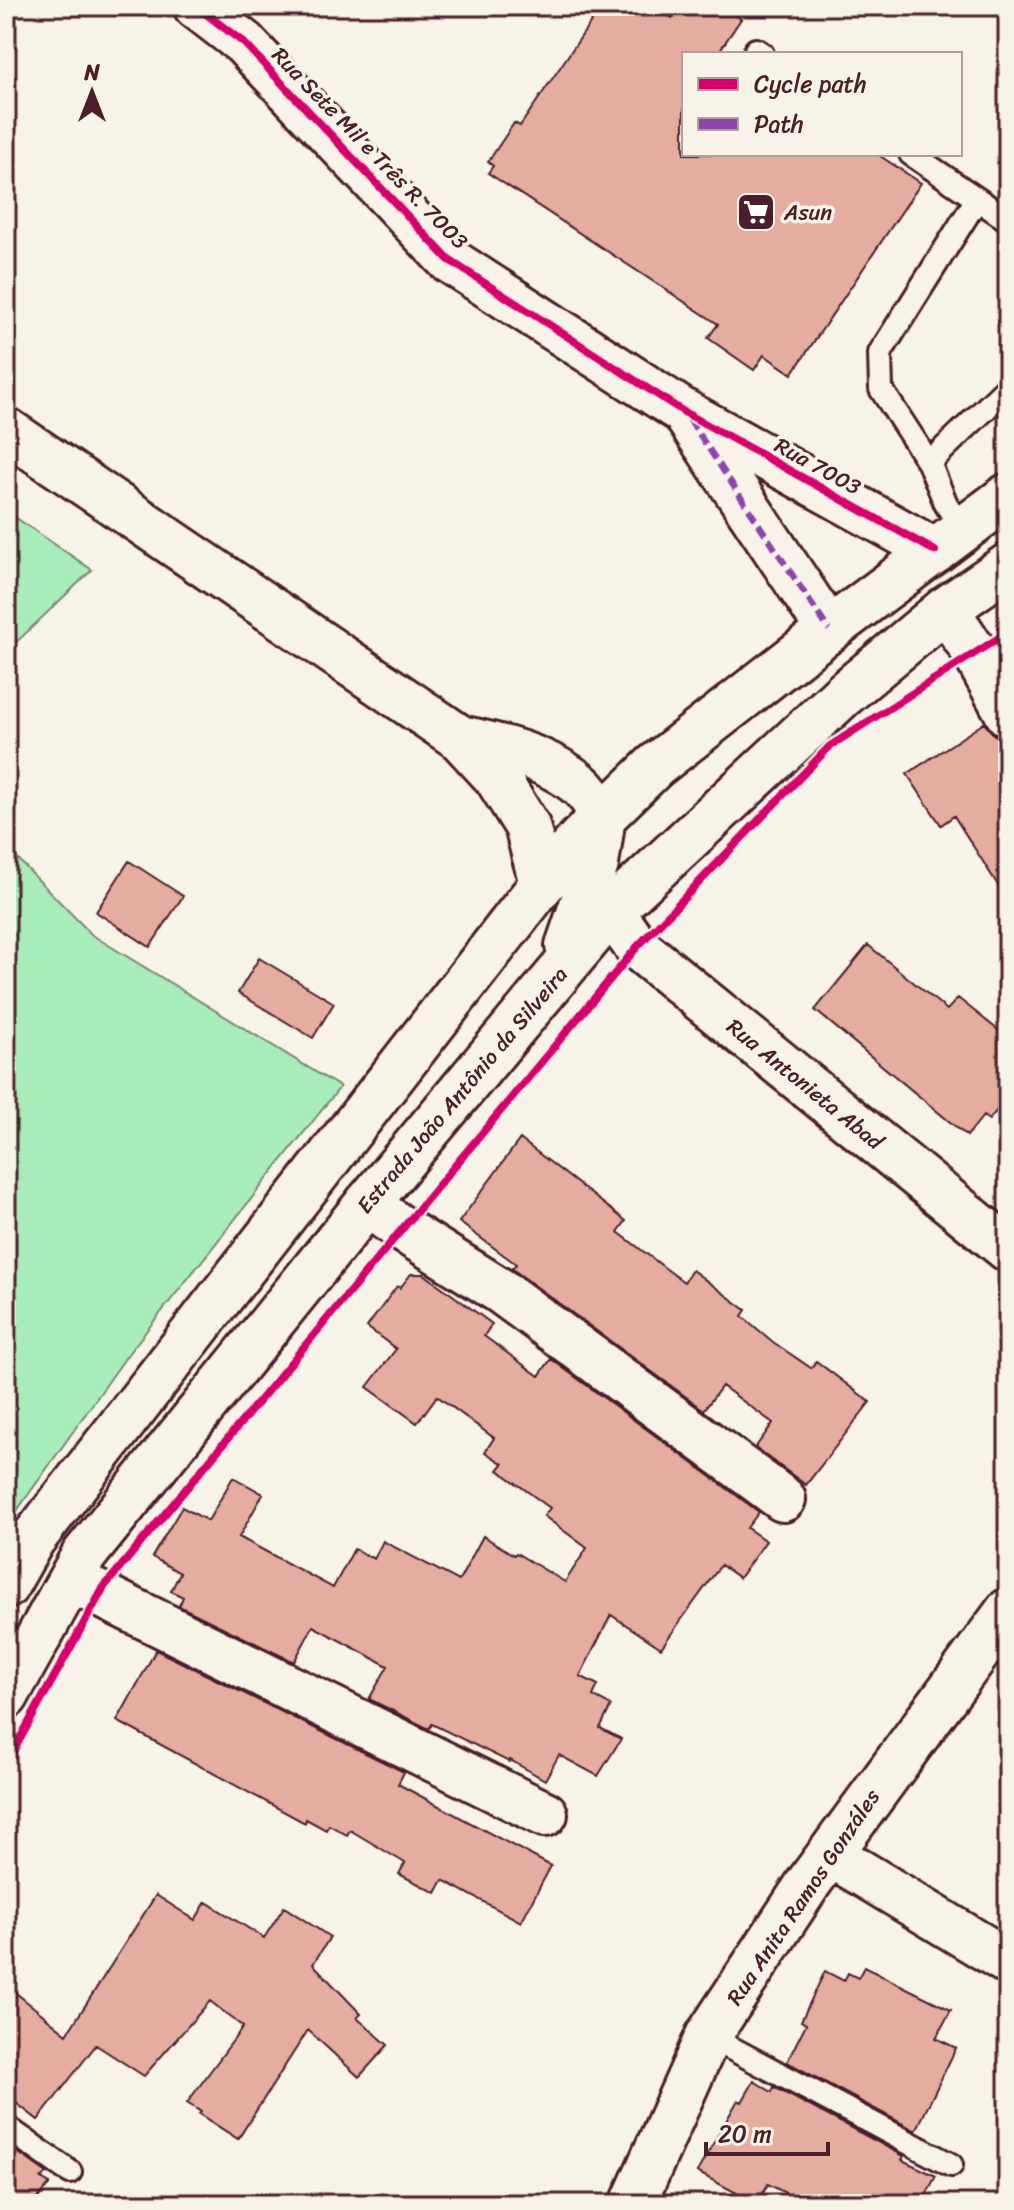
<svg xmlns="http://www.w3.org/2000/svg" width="1014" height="2210" font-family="Sriracha,sans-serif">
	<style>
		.green { fill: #a8edb9; stroke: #798672; stroke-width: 2 }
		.building { fill: #e5aca0; stroke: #4a1f2b; stroke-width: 2 }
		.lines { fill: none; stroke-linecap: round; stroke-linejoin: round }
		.lane-casing { stroke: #4a1f2b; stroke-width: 28 }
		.street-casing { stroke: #4a1f2b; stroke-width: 50 }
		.secondary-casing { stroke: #4a1f2b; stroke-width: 50 }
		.lane { stroke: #f7f3e8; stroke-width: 22 }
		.street { stroke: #f7f3e8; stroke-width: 44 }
		.secondary { stroke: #f7f3e8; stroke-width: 44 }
		.quiet { stroke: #8e44ad; stroke-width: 6; stroke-dasharray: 12 6; stroke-linecap: butt }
		.cycleway-casing { stroke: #f7f3e8; stroke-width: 13 }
		.cycleway { stroke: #d6006c; stroke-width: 8 }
		.labels { text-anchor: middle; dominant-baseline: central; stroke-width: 7; stroke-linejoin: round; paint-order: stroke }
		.street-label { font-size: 22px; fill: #4a1f2b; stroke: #f7f3e8 }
		.poi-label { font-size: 22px; fill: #4a1f2b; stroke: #f7f3e8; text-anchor: start }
	</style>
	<rect width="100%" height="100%" fill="#f7f3e8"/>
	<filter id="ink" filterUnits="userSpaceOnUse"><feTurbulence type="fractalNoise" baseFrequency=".0125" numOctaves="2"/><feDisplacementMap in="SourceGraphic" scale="16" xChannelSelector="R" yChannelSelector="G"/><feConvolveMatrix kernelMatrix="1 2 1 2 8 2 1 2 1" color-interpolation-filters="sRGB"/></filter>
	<g filter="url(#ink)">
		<!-- green -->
		<path class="green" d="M6 511 92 570 6 652Z
			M6 847 92 935 340 1087 128 1354 6 1526Z"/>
		<!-- building -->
		<path class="building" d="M602 6H653L672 18 680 6H722L741 19 720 50 726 54H684V154H877L921 183 792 374 764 355 754 370 708 338 718 324 488 173 493 166 488 162 514 123 520 126Z
			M984 723 994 735 1004 738 1008 744V901L954 816 941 825 907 774Z
			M129 861 183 896 150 947 96 912Z
			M868 945 947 1010 958 998 1008 1038V1097L989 1120 983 1116 967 1136 815 1010Z
			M259 958 334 1003 313 1038 238 993Z
			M520 1139 626 1221 618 1232 669 1271 684 1282 692 1270 746 1310 742 1316 773 1342 811 1368 816 1361 870 1402 806 1485 755 1448 773 1423 722 1386 704 1410 515 1271 512 1268 516 1264 459 1222Z
			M411 1274H424L492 1324 484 1336 539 1376 551 1359 759 1512 747 1528 766 1541 739 1578 721 1565 661 1648 611 1615 580 1676 598 1685 593 1696 611 1706 600 1728 621 1739 598 1776 559 1755 545 1780 510 1760 509 1762 432 1724 429 1729 369 1699 388 1666 313 1626 294 1662 179 1606 183 1597 171 1591 180 1573 152 1557 182 1507 208 1521 233 1477 263 1494 239 1537 333 1588 354 1549 374 1559 383 1541 459 1581 483 1536 514 1555 516 1553 565 1582 587 1548 544 1516 550 1508 498 1470 503 1464 485 1452 494 1438 437 1396 417 1423 367 1387 396 1349 367 1327 397 1286 400 1288Z
			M156 1650 404 1772 398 1784 551 1866 521 1922 443 1880 436 1893 399 1874 405 1863 350 1830 347 1835 329 1825 326 1830 306 1819 305 1823 117 1721Z
			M156 1895 195 1920 206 1902 264 1938 284 1907 330 1937 313 1964 361 2014 357 2018 388 2045 359 2077 308 2030 238 2139 199 2114 201 2112 187 2103 243 2027 210 2001 144 2076 96 2045 38 2120 6 2095V1985L67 2034Z
			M864 1967 951 2010 936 2038 956 2048 916 2131 787 2062 806 2024 801 2021 825 1971 844 1981 848 1973 858 1978Z
			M754 2081 772 2092 774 2087 904 2156 902 2160 936 2176 921 2204H807L768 2184 757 2204 697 2172 738 2100 742 2102Z
			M6 2144 47 2173 41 2179 50 2184 33 2204H6Z"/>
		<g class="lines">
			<!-- lane casing -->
			<g class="lane-casing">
				<path id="lane" d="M756 50 762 54
					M911 154 1008 220
					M929 463 1008 387
					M963 530 946 504 929 463 881 389 880 353 977 199
					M708 2036 951 2165
					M6 2127 70 2172"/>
			</g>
			<!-- street casing -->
			<g class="street-casing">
				<path id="street" d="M196 6 244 43 449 260 684 412 935 551
					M688 418 829 630
					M6 430 460 738 497 778 527 826 542 884
					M946 609 975 653 1008 714
					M460 738C500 746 549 758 581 786 590 794 596 805 603 816
					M611 911 637 947 1008 1249
					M367 1204 402 1229 502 1292 783 1499
					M71 1580 545 1814
					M830 1854 1008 1962
					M633 2204 708 2036 810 1881 1008 1611"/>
			</g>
			<!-- secondary casing -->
			<g class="secondary-casing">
				<path id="secondary" d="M568 946 596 864 603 816
					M6 1586 32 1540 542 884 580 839 655 766 829 630 1008 496
					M6 1696 84 1555 367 1204 611 911 843 695 946 609 1008 566"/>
			</g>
			<!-- lane -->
			<use href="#lane" class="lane"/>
			<!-- street -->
			<use href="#street" class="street"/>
			<!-- secondary -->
			<use href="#secondary" class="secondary"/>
			<!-- quiet -->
			<path class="quiet" d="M689 419 829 630"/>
			<!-- cycleway casing -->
			<g class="cycleway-casing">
				<path id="cycleway" d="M196 6 244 43 449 260 684 412 935 551
					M6 1764 104 1587 637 947 830 746 1008 632"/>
			</g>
			<!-- cycleway -->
			<use href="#cycleway" class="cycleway"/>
		</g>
	</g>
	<!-- icons -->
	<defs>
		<g id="supermarket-square" transform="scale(2)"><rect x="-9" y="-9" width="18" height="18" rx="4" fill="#4a1f2b" stroke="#f7f3e8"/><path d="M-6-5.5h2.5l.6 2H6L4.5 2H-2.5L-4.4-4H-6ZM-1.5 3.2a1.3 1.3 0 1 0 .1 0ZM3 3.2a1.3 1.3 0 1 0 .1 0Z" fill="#fff"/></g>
	</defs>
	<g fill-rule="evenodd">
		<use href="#supermarket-square" x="756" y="212"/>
	</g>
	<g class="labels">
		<!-- street labels -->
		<g class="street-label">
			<text transform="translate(370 148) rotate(46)">Rua Sete Mil e Três R. 7003</text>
			<text transform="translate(818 466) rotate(29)">Rua 7003</text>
			<text transform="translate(805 1084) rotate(39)">Rua Antonieta Abad</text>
			<text transform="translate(462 1090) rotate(-50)">Estrada João Antônio da Silveira</text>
			<text transform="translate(803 1897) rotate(-56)">Rua Anita Ramos Gonzáles</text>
		</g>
		<!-- poi labels -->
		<g class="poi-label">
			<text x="784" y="212">Asun</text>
		</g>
	</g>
	<!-- margin -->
	<rect width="1014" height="2210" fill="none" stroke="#f7f3e8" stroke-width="32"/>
	<rect x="16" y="16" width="982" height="2178" fill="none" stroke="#4a1f2b" stroke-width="3" filter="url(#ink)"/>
	<!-- legend -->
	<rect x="682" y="52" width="280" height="104" fill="#f7f3e8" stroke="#b29e9c" stroke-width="2"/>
	<rect x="698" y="78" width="40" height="12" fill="#d6006c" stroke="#b29e9c" stroke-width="2"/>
	<text x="754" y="92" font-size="24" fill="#4a1f2b">Cycle path</text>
	<rect x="698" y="118" width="40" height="12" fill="#8e44ad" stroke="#b29e9c" stroke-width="2"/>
	<text x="754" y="132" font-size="24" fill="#4a1f2b">Path</text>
	<!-- north arrow -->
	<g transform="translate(92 92)" stroke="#f7f3e8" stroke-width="6" paint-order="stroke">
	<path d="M0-6L14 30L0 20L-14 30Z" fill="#4a1f2b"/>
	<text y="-12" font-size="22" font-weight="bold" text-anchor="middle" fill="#4a1f2b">N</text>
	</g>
	<!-- scale -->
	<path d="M706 2142v12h122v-12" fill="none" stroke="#4a1f2b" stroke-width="4"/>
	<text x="718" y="2142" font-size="24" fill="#4a1f2b" stroke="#f7f3e8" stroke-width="6" paint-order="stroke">20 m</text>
</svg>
